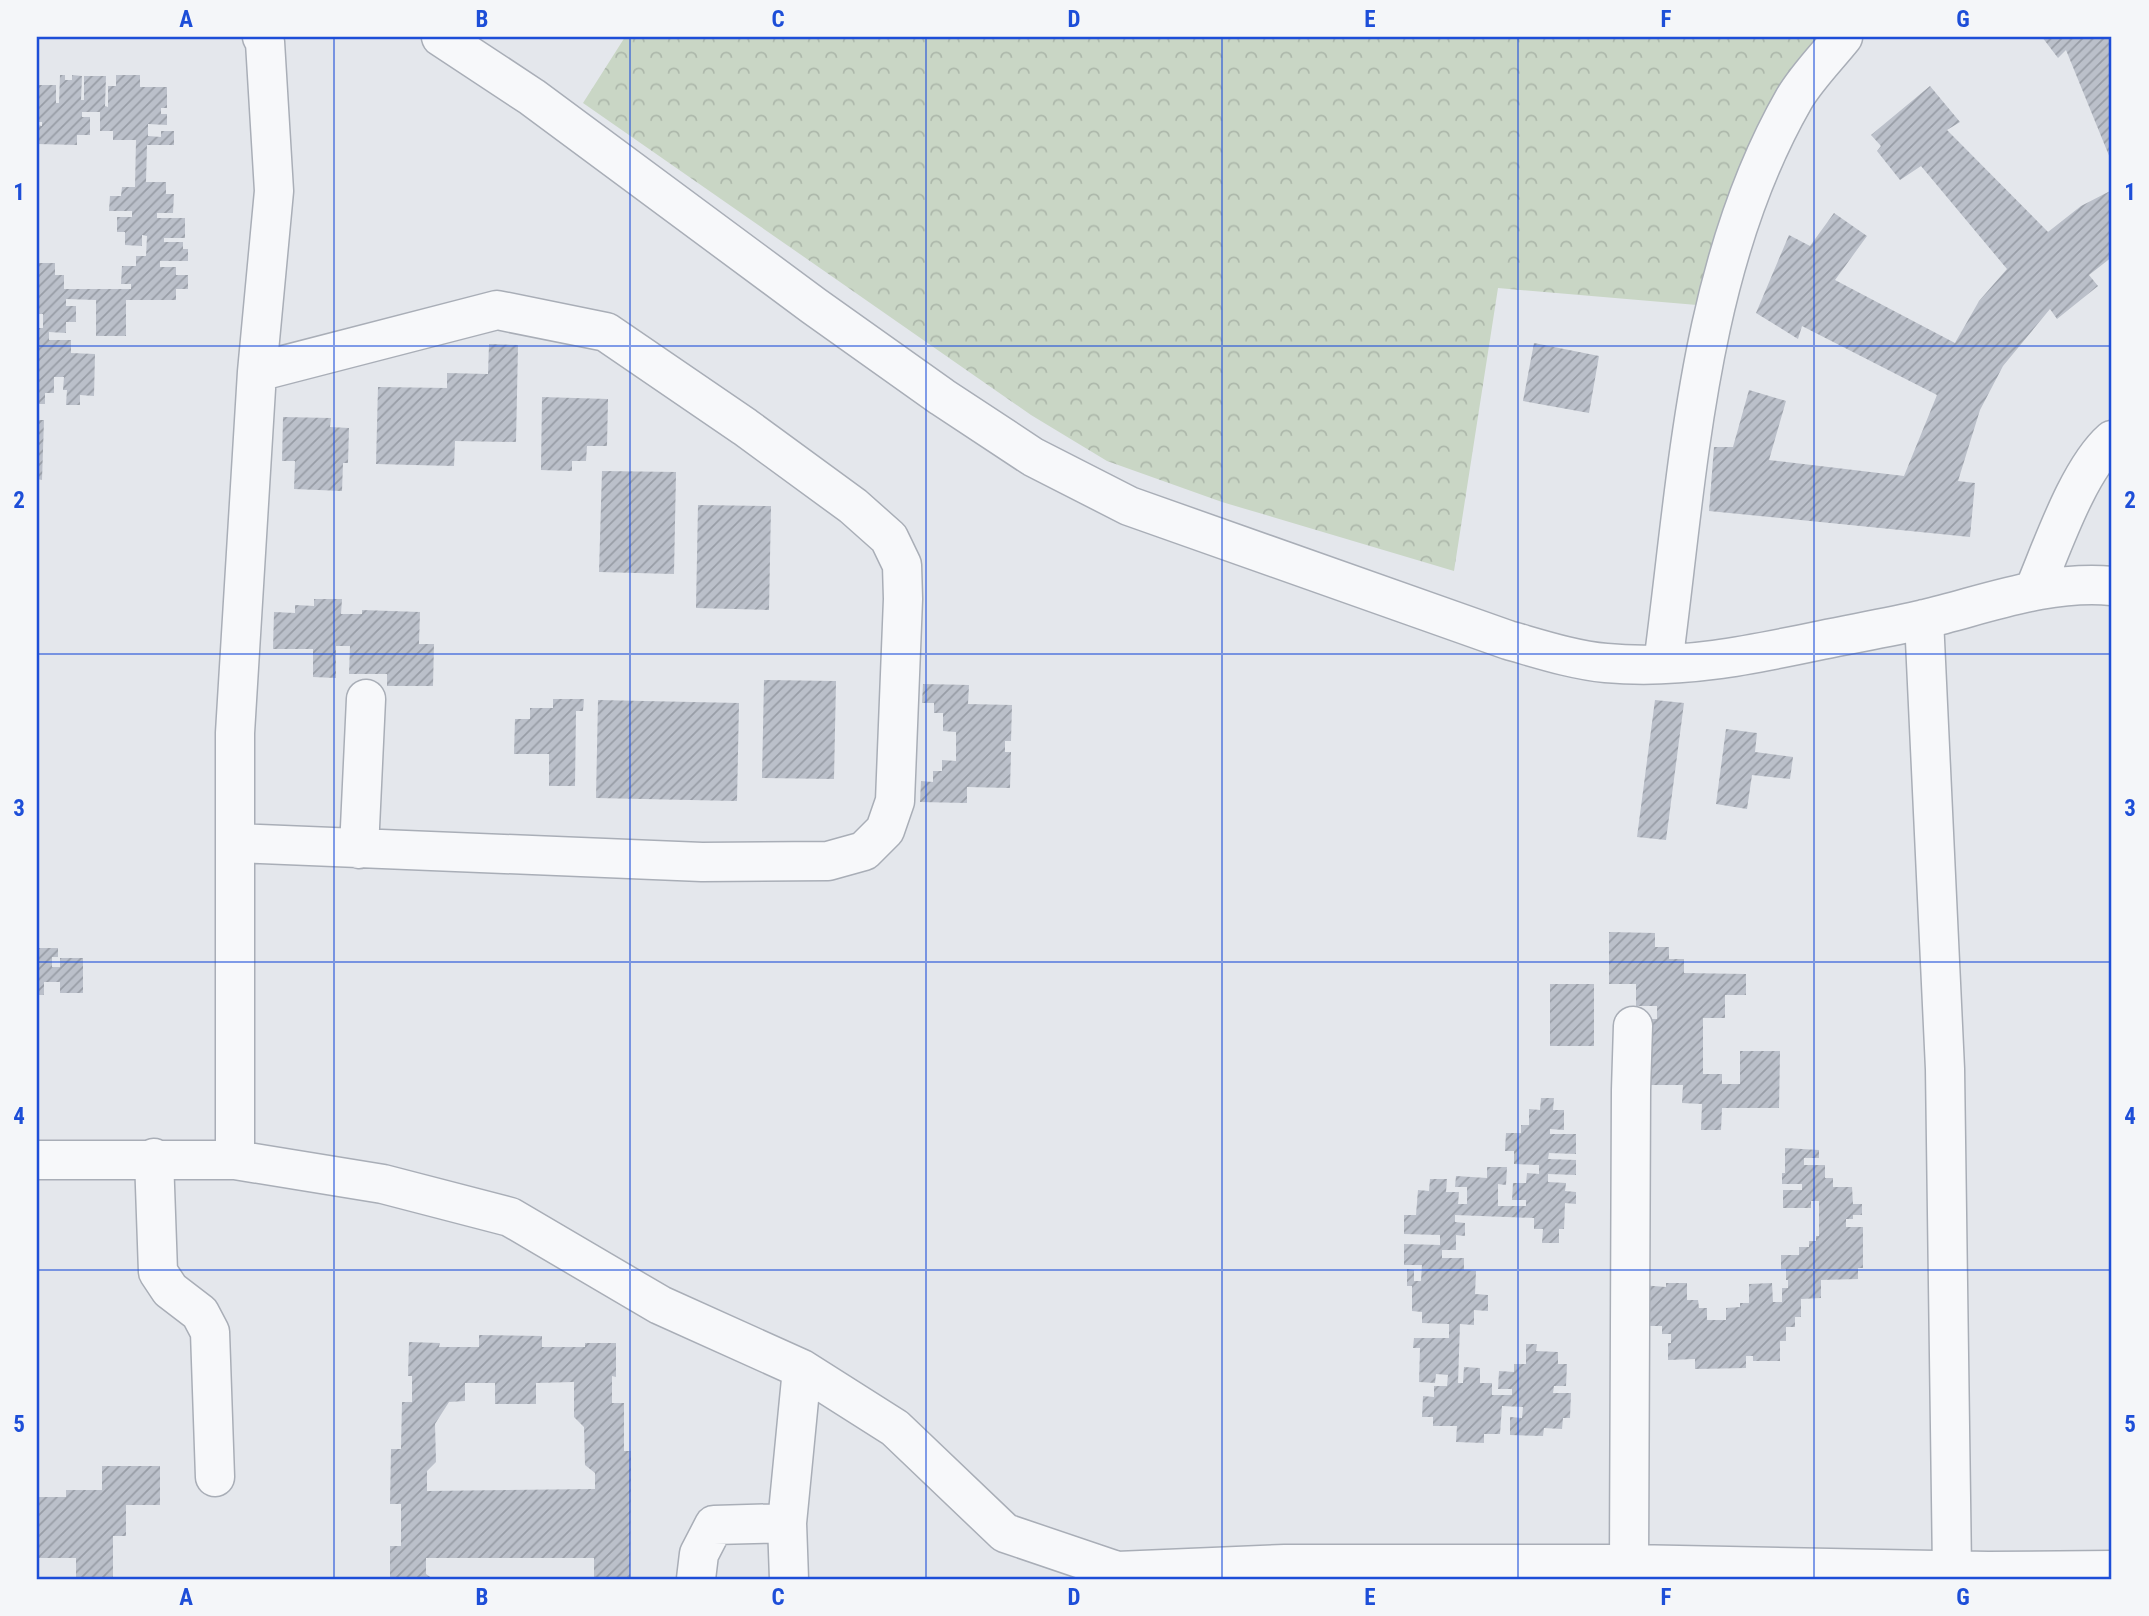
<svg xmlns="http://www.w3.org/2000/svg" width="2149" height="1616" font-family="'Roboto Condensed',sans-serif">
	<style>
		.forest { fill: url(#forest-crowns) }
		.building { fill: url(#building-hatch); fill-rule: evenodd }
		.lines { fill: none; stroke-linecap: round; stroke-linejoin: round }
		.minor-casing { stroke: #a9aeb7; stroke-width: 41 }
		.minor { stroke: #f7f8fa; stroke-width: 38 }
		.grid { fill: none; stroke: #1d4ed8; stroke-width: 2; stroke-opacity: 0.55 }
		.neatline { fill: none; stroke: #1d4ed8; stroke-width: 2.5 }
		.grid-label { font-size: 23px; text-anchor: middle; font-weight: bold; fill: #1d4ed8 }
	</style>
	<defs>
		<pattern id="forest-crowns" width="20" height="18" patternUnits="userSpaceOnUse" patternTransform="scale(1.75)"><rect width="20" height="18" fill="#c9d6c5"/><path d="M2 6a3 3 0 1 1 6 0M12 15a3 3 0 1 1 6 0" fill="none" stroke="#adb8ab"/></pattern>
		<pattern id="building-hatch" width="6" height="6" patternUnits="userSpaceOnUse" patternTransform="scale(1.75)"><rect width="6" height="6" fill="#bbc0ca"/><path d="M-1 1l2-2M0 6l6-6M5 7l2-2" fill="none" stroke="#989da6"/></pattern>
	</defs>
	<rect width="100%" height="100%" fill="#e4e7ec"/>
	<!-- forest -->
	<path class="forest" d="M625 37H1857L1812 92 1697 305 1498 288 1454 571 1222 502 1107 461 1031 415 583 103Z"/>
	<!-- building -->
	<path class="building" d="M2042 37H2112V163L2066 50 2058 58Z
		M60 75H65V80H72V75L82 76 81 100H84V76H106L105 106 108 107V86H116V75H140V87H167V108H161V114H167V125L148 124V136L161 137V131H174V145H147L146 182H166V194H174L173 213H157V218H185V238H164V242H183V249H188V261H160V267H176V275H188V289H176V300H126V336H96V300L66 299V306H76V322H66V333L49 332V340H71V353L95 354 94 396 80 395V405H66L67 390H63L64 377H54V393H45V404H37V328H43V314H37V263H55V275H64V289H131V284H121L122 266H136V256H146L147 236 142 235V246L125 245V232H117V217H132V211H109L110 196H121L122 187H135L136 140H113V131H100V112H82V117H90V135H77V145L37 144V125L42 126V122H37V85H56V103H59Z
		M1930 86 1960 122 1947 130 2048 232 2081 206 2112 190V257L2089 275 2098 286 2057 319 2050 309 2003 366 1980 410 1958 481 1975 483 1970 537 1709 511 1714 447H1733L1749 390 1786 401 1769 460 1904 476 1937 395 1802 326 1798 339 1756 313 1789 235 1810 246 1834 213 1867 236 1835 280 1955 343 1979 301 2007 269 1921 166 1900 180 1877 151 1881 146 1871 135Z
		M1534 343 1599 356 1589 413 1523 401Z
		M489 344 518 345 516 442 455 441 454 466 376 464 378 387 447 388V373L488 374Z
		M542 397 608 399 607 446H587L586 461H572V471L541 470Z
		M283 417 331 418 330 427 349 428 348 463H343L342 491 294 489 295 461H282Z
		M37 420H44L42 480 37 479Z
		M602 471 676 472 674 574 599 572Z
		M698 505 771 506 769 610 696 608Z
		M314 599H342L341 614H362V610L420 612 419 644H434L433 686H387V674H349L350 646H336V678L313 677V649H273L274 612 295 613V605L314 606Z
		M764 680 836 681 834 779 762 778Z
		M923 684 969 685 968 704 1012 705 1011 741H1005V752H1011L1010 788 967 787V803L920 802 921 781 933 782V771H942V760L956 761V732L943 731V713H934V703H922Z
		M553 699H584L583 711H576L575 786H549V754H514L515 719H530V708H553Z
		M598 700 739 703 737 801 596 798Z
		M1655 700 1684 703 1666 840 1637 837Z
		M1726 729 1757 733 1755 752 1793 757 1790 779 1752 775 1747 809 1716 804Z
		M1609 932 1655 933V947H1669V959H1684V973L1746 974V995H1725V1018H1703V1074H1722V1084H1740V1051H1780L1779 1108H1722L1721 1130H1701L1702 1104 1682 1103 1683 1085H1649V1019H1657V1006H1636V984H1609Z
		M37 948H58V957H52V967H60V958H83V993H60V982H44V995H37Z
		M1550 984H1594V1046H1550Z
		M1541 1098H1554L1553 1110H1564V1130L1550 1129V1134H1576V1154L1549 1153 1548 1159 1576 1160V1175L1548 1174V1182L1566 1183 1565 1191 1576 1192V1204L1565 1203 1564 1229H1559V1243H1542L1543 1229H1534V1218L1455 1215V1222L1465 1223V1236L1456 1235V1250H1442V1258H1464V1270L1476 1271 1475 1294 1488 1295V1311L1474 1310V1325L1460 1324 1458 1383H1463L1464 1367 1480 1368V1383H1492V1395H1512V1389H1498L1499 1371 1514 1372V1364H1526V1344H1537L1536 1351 1558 1352V1364H1567L1566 1386H1554L1553 1393H1571L1570 1418H1563L1562 1429 1544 1428 1543 1436 1510 1435V1417L1522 1418 1523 1407 1502 1406 1500 1434H1484V1443L1456 1442 1457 1426H1433V1417H1422L1423 1396 1434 1397V1386H1447L1448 1375 1436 1374 1435 1383 1419 1382 1420 1348H1413L1414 1338H1449V1324L1422 1323V1312L1412 1311V1286H1407V1269L1414 1270V1281H1421L1422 1265H1404V1244L1440 1245V1235L1404 1234V1215H1416L1418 1190 1429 1191 1430 1179H1447L1446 1192H1459L1458 1204H1467V1187H1455L1456 1176 1487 1178V1167H1507L1506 1185 1498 1184V1206H1526V1200H1512L1513 1183H1526L1527 1173 1539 1174V1165L1514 1164V1151H1505L1506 1133H1521V1125H1529V1109L1540 1110Z
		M1785 1148 1819 1150V1158H1804V1165H1825V1178H1833V1187H1852L1853 1204H1862V1215H1853V1219H1846V1227H1863V1268H1858V1279L1821 1280V1298L1801 1299V1317H1795V1327H1786V1341H1780V1361H1753V1356H1746V1368L1695 1369V1359L1668 1360V1343H1671V1334H1662V1326H1646L1641 1285 1666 1287V1283H1687V1300H1698L1699 1308H1707V1320H1726V1308L1740 1307V1303H1749V1284L1772 1283 1773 1302H1782V1288H1788V1280H1786V1269H1781V1255H1799V1247H1809V1241H1816V1236H1819V1201H1811V1208H1783V1190H1802V1184H1782V1173H1785Z
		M479 1335 542 1336V1347H585V1343H616V1377L612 1376V1403H624V1451H631L630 1579H594V1558H426V1574L433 1579H390V1546H401V1504H390L391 1449H401L402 1402H412V1376H408L409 1342 440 1343 439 1347H479ZM574 1382V1417L584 1427 585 1465 595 1473V1489L427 1491V1471L436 1462 435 1424 449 1402 465 1401V1383H495V1404H536V1383Z
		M102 1466H160V1505H126V1536H113V1579H76V1558H37V1497H66V1490H102Z"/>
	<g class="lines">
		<!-- minor casing -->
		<g class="minor-casing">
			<path id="minor" d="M441 37 532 97 814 306 942 397 1033 457 1129 506 1508 640C1540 649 1573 660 1606 663 1679 670 1751 655 1822 640 1856 633 1891 627 1925 619 1987 604 2048 580 2112 586
				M2034 590C2052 548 2078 470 2112 440
				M1924 619 1945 1069 1952 1570
				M1663 664C1688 476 1697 268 1794 99 1807 77 1827 57 1843 37
				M236 843 702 862 828 861 864 851 885 830 895 801 903 599 902 565 889 538 853 506 745 427 606 332 497 310 257 372
				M359 849 366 699
				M154 1158 158 1272 170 1290 200 1313 210 1332 215 1477
				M37 1160H235L383 1184 510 1217 660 1305 802 1369 895 1428 1005 1533 1117 1571 1285 1564H1629L1988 1571 2112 1570
				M235 1160V733L257 372 274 191 265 42 262 37
				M1629 1564 1631 1090 1633 1026
				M696 1579 699 1554 714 1525 787 1523
				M789 1579 787 1523 802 1369"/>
		</g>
		<!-- minor -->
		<use href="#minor" class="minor"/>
	</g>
	<!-- grid -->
	<path class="grid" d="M334 37V1579M630 37V1579M926 37V1579M1222 37V1579M1518 37V1579M1814 37V1579M37 346H2112M37 654H2112M37 962H2112M37 1270H2112"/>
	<!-- border -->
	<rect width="2149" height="1616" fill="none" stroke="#f4f6f9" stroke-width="77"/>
	<rect x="38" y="38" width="2072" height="1540" class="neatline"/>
	<g class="grid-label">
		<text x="186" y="27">A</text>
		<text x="482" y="27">B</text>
		<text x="778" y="27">C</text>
		<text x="1074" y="27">D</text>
		<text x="1370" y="27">E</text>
		<text x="1666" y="27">F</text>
		<text x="1963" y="27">G</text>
		<text x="19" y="200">1</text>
		<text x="2130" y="200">1</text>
		<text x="19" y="508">2</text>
		<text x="2130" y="508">2</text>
		<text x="19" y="816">3</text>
		<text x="2130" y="816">3</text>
		<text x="19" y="1124">4</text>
		<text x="2130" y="1124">4</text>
		<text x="19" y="1432">5</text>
		<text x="2130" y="1432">5</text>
		<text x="186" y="1605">A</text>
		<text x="482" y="1605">B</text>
		<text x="778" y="1605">C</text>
		<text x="1074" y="1605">D</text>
		<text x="1370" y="1605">E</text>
		<text x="1666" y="1605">F</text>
		<text x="1963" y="1605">G</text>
	</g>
</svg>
